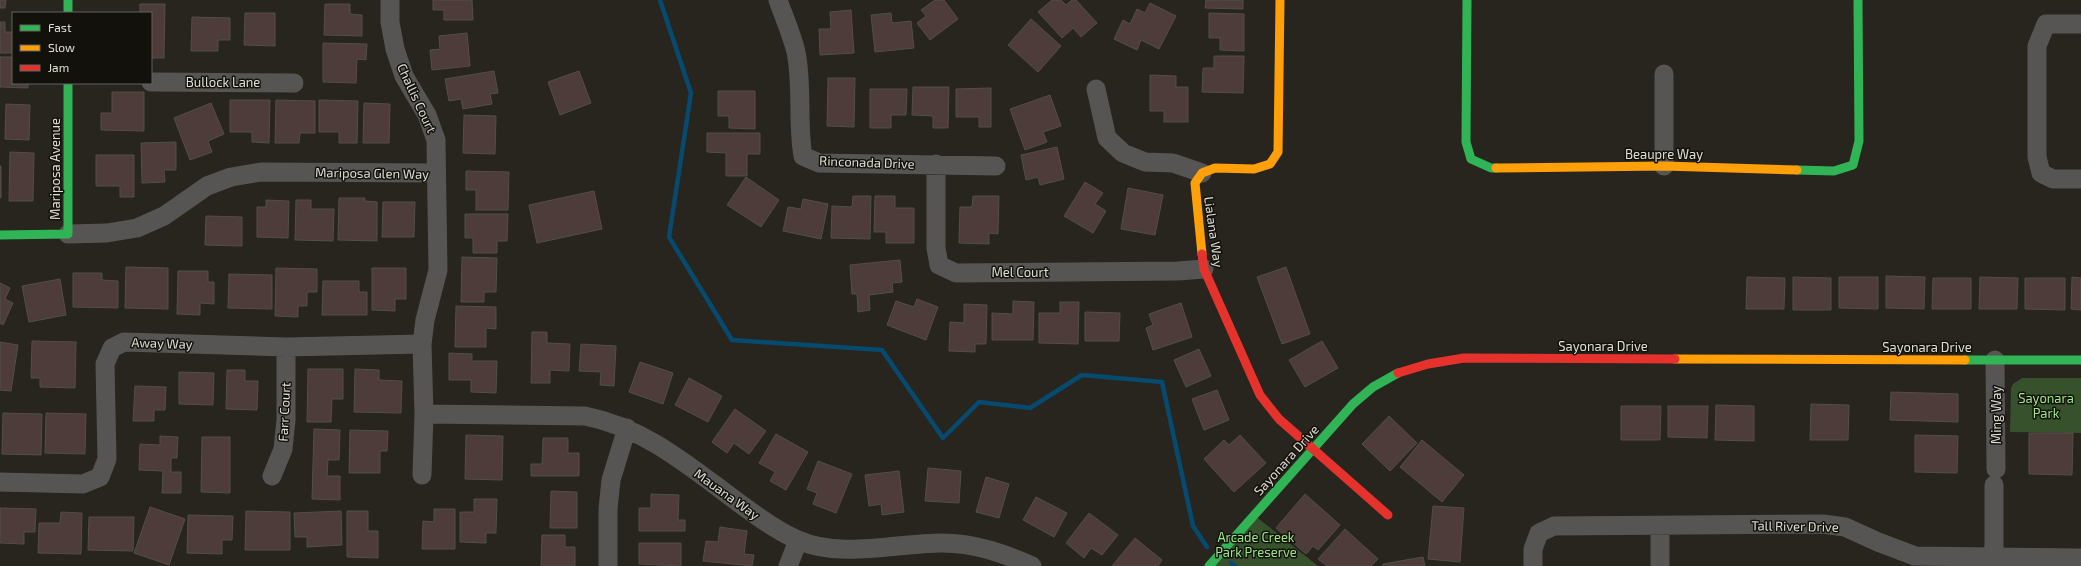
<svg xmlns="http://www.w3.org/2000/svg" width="2081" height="566" font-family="'Exo 2',sans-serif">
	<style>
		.green { fill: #37512d }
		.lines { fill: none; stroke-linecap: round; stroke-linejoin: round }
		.stream { stroke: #074a6f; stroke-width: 4.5 }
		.building { fill: #4d3c39; stroke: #524e4b }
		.street { stroke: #575554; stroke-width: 19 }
		.fast { stroke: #30b455; stroke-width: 9 }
		.slow { stroke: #ff9f0a; stroke-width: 9 }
		.jam { stroke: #e5322d; stroke-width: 9 }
		.labels { text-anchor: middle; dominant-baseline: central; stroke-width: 3; stroke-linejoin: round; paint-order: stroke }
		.street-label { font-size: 13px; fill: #e1ded6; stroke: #12110b }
		.park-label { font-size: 13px; fill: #9fe888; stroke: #12110b }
	</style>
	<rect width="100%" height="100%" fill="#27251e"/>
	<!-- green -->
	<path class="green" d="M2022 378H2081V433L2010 432 2011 388 2013 384Z
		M1254 515 1318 566H1209Z"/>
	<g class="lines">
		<!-- stream -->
		<path class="stream" d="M660 0 691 93 669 237 732 340 882 350 943 438 979 402 1030 408 1082 375 1162 382 1193 526 1207 547
			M1231 563 1235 566"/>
	</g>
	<!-- building -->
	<path class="building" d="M0 0H6L5 8H0Z
		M433 0H472L473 20H444V10H433Z
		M935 0H944L958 19 930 40 917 23 926 16 921 10Z
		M1052 0H1061L1066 5 1072 0H1076L1097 23 1081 37 1073 28 1062 38 1038 12Z
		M1206 0H1243V9L1205 8Z
		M1150 3 1176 16 1159 49 1141 40 1137 50 1114 39 1123 20 1130 24 1137 9 1145 13Z
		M140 4H165L164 58H151V13H140Z
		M325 4H350V14L362 15V36L324 35Z
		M851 10 854 53 820 55 819 29H831L830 12Z
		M245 13H275V46L244 45Z
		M891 13 892 23 911 21 914 48 875 52 871 15Z
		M1209 13 1244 14V51L1220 50V38H1209Z
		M192 17 230 18V40H218V51H191Z
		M1031 19 1061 46 1038 72 1008 45Z
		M0 22H5V32H13V53H0Z
		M467 33 470 66 432 70 430 50 440 49 439 36Z
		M323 43 367 44 366 60 357 59 356 83 323 82Z
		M1214 56H1244L1243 93 1202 92 1203 68H1214Z
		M0 57H13V83H28V88L0 87Z
		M494 71 498 93 490 94 492 104 463 109 461 99 449 101 445 79Z
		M579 71 591 103 560 115 548 82Z
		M1150 75 1176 76V87H1188V122H1164V111H1150Z
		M828 78H855L854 127 827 126Z
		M913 87H949L948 128H933V116L912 115Z
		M991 88V127H979V117H956V89Z
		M870 89H907L906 115H891V128H870Z
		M718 91H755V129L729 128V116H718Z
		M112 92H144V131L101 130V113H112Z
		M1050 95 1061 126 1043 132 1047 142 1025 150 1010 109Z
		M230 100H270L269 143 252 142V132H230Z
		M276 100 315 101V133H300L299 143H275Z
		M319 100 358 101 357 143H339V132H319Z
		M211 103 224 134 208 141 212 152 190 160 174 118Z
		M364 103 390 104 389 143H363Z
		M6 104 30 105 29 140 5 139Z
		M464 115 496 116 495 154 463 153Z
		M707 133H760V154H747V176H726V153L707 152Z
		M176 142V170H164L165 182 142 183 141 143Z
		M1057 147 1064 179 1040 185 1038 177 1026 180 1021 155Z
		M10 152 34 153 33 201H9Z
		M96 155H134V197H120V186H96Z
		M0 166H1V198H0Z
		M466 171 509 172 508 210H476V190H466Z
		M746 177 779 200 761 227 727 205Z
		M1085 182 1103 193 1095 204 1106 211 1093 233 1064 216Z
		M1128 188 1163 195 1155 235 1121 229Z
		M594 191 602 229 537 243 529 205Z
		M853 196H871L870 239 831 238 832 206 852 207Z
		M875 196H895V208H914V243H886V232H874Z
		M973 196H999L998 234 989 233V244L959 243 960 207H972Z
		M339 198H365V201L377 202V241L338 240Z
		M803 199 828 204 821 239 783 231 788 207 801 209Z
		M266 200 289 201 288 238 257 237V207H266Z
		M296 200H311V209H334L333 241 295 240Z
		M383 202H415L414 237H382Z
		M465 214H508L507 241H497V253H473V238H465Z
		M206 216 242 217V246L205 245Z
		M462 257 497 258 496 292H484V302H461Z
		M900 260 902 282 892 283 893 292 869 295 870 310 858 312 857 294H852L850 265Z
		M126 267 168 268V309L125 308Z
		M1286 267 1310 334 1282 344 1257 277Z
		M276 268 317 269V292H307V306H298V317L275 316Z
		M372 268H406V299H395V311L372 310Z
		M178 271H208V282H214V304L200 303V315L177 314Z
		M73 273H102V280L118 281V308L73 307Z
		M229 274 272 275V309L228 308Z
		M1886 276 1925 277 1924 309 1886 308Z
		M1747 277 1785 278 1784 309H1746Z
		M1793 277 1831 278V310H1793Z
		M1839 277H1878V309L1839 308Z
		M1980 277 2018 278 2017 309H1979Z
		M2072 277 2081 278V310L2071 309Z
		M1933 278H1971V309H1932Z
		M2025 278H2065V310L2025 309Z
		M60 279 66 315 29 322 22 286Z
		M323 281H359V292H367V315H322Z
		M0 283 10 288 5 299 13 303 3 325 0 323Z
		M917 299 938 307 926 340 887 325 896 301 914 307Z
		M1013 301 1034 302 1033 340H992V313L1013 314Z
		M1060 302H1079L1078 344 1039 343V313H1060Z
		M1181 303 1192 337 1153 350 1146 328 1153 325 1149 314Z
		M964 304 987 305 986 344H975V352L949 351 950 322 964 323Z
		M456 306 496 307V329L486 328V347H455Z
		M1085 312 1120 313 1119 341H1085Z
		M532 332H547V343L570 344 569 371 550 370V383H531Z
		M32 341 76 342 75 388 40 387V378H31Z
		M1322 341 1338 368 1305 387 1289 360Z
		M0 342 18 345 11 391 0 390Z
		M581 344 616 346 614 386 600 385 601 372 579 371Z
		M1199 349 1211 376 1186 387 1174 360Z
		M449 353 472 354V361H497L496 393 471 392V380H449Z
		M640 362 673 373 663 404 629 392Z
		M308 369H343V399H332L331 422H307Z
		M355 369 379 370V380L402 381 401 413 354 412Z
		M227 370H245V381H258L257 410 226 409Z
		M179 372 214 373 213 405 179 404Z
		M689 378 722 396 708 422 675 405Z
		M135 386 166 387 165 410H154V421H133Z
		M1217 390 1229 420 1204 430 1192 399Z
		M1891 392 1958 394V422L1890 420Z
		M1811 404 1849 405 1848 440H1810Z
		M1716 405 1754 406V441L1715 440Z
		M1621 406H1661L1660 440H1621Z
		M1668 406H1708L1707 438 1668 437Z
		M735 409 766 431 749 454 734 443 727 453 712 442Z
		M3 413 42 414 41 455 2 454Z
		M46 413 86 414 85 454 45 453Z
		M1389 416 1417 443 1390 471 1362 444Z
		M314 429 340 430 339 460H328L327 476H340V500L312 499Z
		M350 430 388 431 387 451H380V473H349Z
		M2029 433H2073L2072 475 2029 474Z
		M776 434 808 452 786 490 770 481 775 472 759 463Z
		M466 435 503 436 502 480 465 479Z
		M1240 435 1266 463 1234 492 1204 459 1224 440 1229 445Z
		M1915 435 1958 436 1957 473 1915 472Z
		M160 436 178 437 177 458H171V472H181V493H162L163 471 139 470 140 444 160 445Z
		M202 437H230V493L201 492Z
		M543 438H568V453H579V476H531V464H542Z
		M1422 440 1464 475 1442 502 1400 467Z
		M818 461 852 474 836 513 813 504 817 493 807 489Z
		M928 468 961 471 959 503 925 501Z
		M899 471 904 512 882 515 881 504 869 506 865 475Z
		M986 477 1009 484 999 518 976 512Z
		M551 491 577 492V528H550Z
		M651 494 679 495 678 520H685V531H639V508H651Z
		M1305 494 1340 525 1318 550 1313 546 1306 554 1276 528Z
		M1036 497 1067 513 1054 537 1023 520Z
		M474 499H497L496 533H486V543L460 542V512H474Z
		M1433 506 1464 508 1460 562 1428 559Z
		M150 507 185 519 169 565 134 553Z
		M0 508 36 509 35 532H24V544L0 543Z
		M434 509H455V549H422L423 521 434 522Z
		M246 511 290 512V550H245Z
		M341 511 342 545 307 547V537H295L294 513Z
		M347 511H368V531H378V558L347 557Z
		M61 512 82 513 81 554 38 553 39 523H60Z
		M1089 513 1118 535 1102 555 1091 548 1084 558 1066 543Z
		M188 515 233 516 232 540H222V554L187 553Z
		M89 517H134L133 551 88 550Z
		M720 527 747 531 744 554 754 555 752 566 703 561 706 541 718 542Z
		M1345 529 1378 559 1371 566H1327L1318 559Z
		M542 535H565V547H575V566H541Z
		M1135 538 1162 560 1158 566H1112Z
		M639 543H681V566L639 564Z
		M1423 557 1425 566H1383V564Z"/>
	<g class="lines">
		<!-- street -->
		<path class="street" d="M390 0V22L395 49 404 76 427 115 436 140 438 270 425 320 422 344 424 414 422 475
			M778 0C784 17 792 35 796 52 803 87 797 122 803 156L819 163 996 166
			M2081 24H2046L2037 46V157L2041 173 2053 179H2081
			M1664 74V166
			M151 82 294 83
			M1096 89 1107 138 1123 153 1145 162 1173 163 1202 173
			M936 164V248L939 265 956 273 1178 271 1204 269
			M68 234 107 233 137 228 164 216 207 186 231 177 261 172 436 173
			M1995 360 1996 469
			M424 414 585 416C646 428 690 467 739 503 757 516 777 531 798 540 840 559 897 543 942 543 974 543 1003 553 1032 566
			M272 476 283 449 286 420V347
			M0 482 83 484 100 477 107 459 105 364 112 348 124 342 286 347 422 344
			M1994 557V485
			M608 566V509L611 480 627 428
			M788 566 798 541
			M1533 566V549L1539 533 1554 526 1823 524 1845 527 1878 542 1915 556 2081 558
			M1660 566V526"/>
		<!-- fast -->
		<path class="fast" d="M68 0V13
			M1467 0 1466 142 1471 159 1491 168H1496
			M1797 170 1834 171 1853 165 1859 141 1858 0
			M0 235 68 234V83
			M1965 360H2081
			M1209 566 1353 404 1373 387 1398 373"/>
		<!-- slow -->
		<path class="slow" d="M1496 168 1664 166 1797 170
			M1202 254 1195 183 1202 173 1215 168 1254 169 1270 164 1278 152 1280 0
			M1675 359 1965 360"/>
		<!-- jam -->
		<path class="jam" d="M1202 254 1204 269 1260 395 1279 419 1388 515
			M1398 373 1428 364 1464 358 1675 359"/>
	</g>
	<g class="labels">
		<!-- street labels -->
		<g class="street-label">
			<text x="223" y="82">Bullock Lane</text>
			<text transform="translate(417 98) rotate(65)">Challis Court</text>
			<text x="1664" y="154">Beaupre Way</text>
			<text transform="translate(867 162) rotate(2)">Rinconada Drive</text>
			<text transform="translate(55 169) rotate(-90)">Mariposa Avenue</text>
			<text transform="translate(372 173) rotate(1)">Mariposa Glen Way</text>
			<text transform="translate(1214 232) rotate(82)">Lialana Way</text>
			<text x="1020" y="272">Mel Court</text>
			<text transform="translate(162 343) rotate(2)">Away Way</text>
			<text x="1603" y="346">Sayonara Drive</text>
			<text x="1927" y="347">Sayonara Drive</text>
			<text transform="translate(284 412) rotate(-87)">Farr Court</text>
			<text transform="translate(1996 415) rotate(-90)">Ming Way</text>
			<text transform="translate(1286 460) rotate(-48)">Sayonara Drive</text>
			<text transform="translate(727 494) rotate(36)">Mauana Way</text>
			<text transform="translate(1795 526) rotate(1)">Tall River Drive</text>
		</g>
		<!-- park labels -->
		<g class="park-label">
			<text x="2046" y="398">Sayonara<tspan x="2046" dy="15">Park</tspan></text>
			<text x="1256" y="537">Arcade Creek<tspan x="1256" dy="15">Park Preserve</tspan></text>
		</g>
	</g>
	<!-- legend -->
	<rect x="12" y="12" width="140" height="72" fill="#12110b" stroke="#65635c"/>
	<rect x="20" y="25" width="20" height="6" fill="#30b455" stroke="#65635c"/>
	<text x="48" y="32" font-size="12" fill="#e1ded6">Fast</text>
	<rect x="20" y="45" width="20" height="6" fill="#ff9f0a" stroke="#65635c"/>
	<text x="48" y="52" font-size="12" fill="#e1ded6">Slow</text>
	<rect x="20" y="65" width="20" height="6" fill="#e5322d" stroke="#65635c"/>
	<text x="48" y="72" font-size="12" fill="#e1ded6">Jam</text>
</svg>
